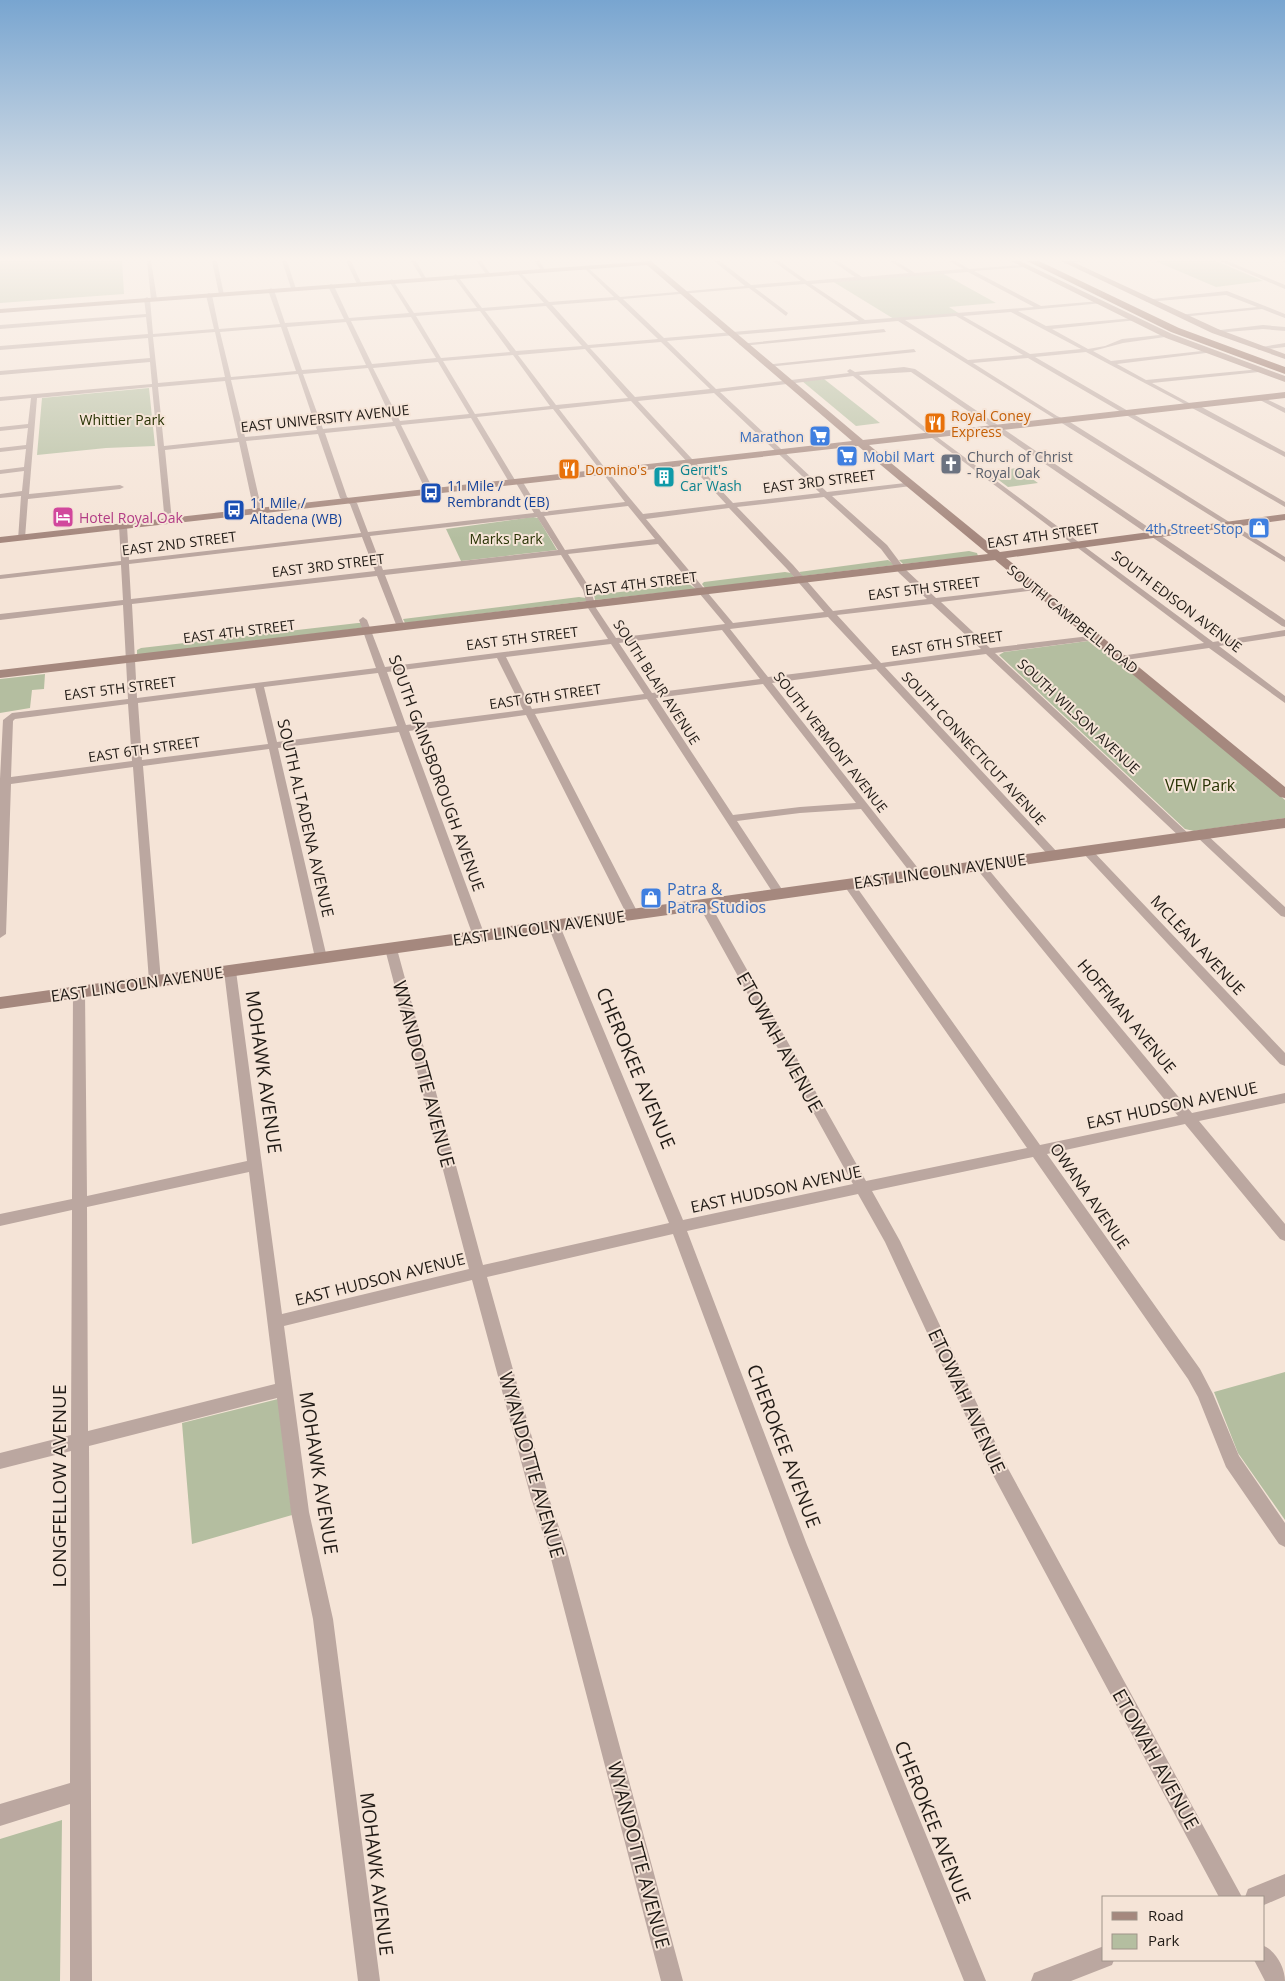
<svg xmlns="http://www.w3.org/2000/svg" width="1285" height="1981" font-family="'Open Sans',sans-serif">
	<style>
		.green { fill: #b4bea0 }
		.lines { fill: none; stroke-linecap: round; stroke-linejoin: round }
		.street { fill: #bba7a0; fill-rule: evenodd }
		.secondary { fill: #a5887e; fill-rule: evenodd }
		.highway { fill: #865e50; fill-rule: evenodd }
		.labels { text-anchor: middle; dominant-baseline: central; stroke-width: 4; stroke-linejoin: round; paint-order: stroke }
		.far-food-label { font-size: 14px; fill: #c56008; stroke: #f5e4d7; text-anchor: start }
		.far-street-label { font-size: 14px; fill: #211b16; stroke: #f5e4d7 }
		.far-park-label { font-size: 14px; fill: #273203; stroke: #f5e4d7 }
		.far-shop-label { font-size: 14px; fill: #366cbe; stroke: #f5e4d7; text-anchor: end }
		.far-worship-label { font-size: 14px; fill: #5b616d; stroke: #f5e4d7; text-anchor: start }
		.far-culture-label { font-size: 14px; fill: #0d838f; stroke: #f5e4d7; text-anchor: start }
		.far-transit-label { font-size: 14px; fill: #164399; stroke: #f5e4d7; text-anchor: start }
		.far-hotel-label { font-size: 14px; fill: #b23c85; stroke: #f5e4d7; text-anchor: start }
		.street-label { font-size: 16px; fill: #211b16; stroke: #f5e4d7 }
		.park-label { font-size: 16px; fill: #273203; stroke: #f5e4d7 }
		.shop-label { font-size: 16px; fill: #366cbe; stroke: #f5e4d7; text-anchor: start }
		.near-street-label { font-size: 19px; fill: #211b16; stroke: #f5e4d7 }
	</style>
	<rect width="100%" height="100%" fill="#f5e4d7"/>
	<!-- green -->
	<path class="green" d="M0 261H122L124 294 0 303Z
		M1155 261H1216L1263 281 1216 287Z
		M942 273 996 303 949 307 960 314 894 319 832 281Z
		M824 379 880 423 856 426 802 381Z
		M149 388 155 446 106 448 37 455 42 398Z
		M1017 468 1038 483 1008 487 988 472Z
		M533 517 538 518 557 550 461 561 446 529Z
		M969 551 977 553 978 556 903 564 899 560Z
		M888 560 895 565 802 576 799 572Z
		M785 572 791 573 794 577 705 588 702 584 704 582Z
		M689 584 696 589 595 600 594 595Z
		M579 597 586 598 587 601 405 623 403 619Z
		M358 623H361L362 628 137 655V650L141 648Z
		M1088 641 1094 642 1285 800V818L1194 831 1185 829 999 655 1004 652Z
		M45 674 44 689 32 690 30 708 0 713V679Z
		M1285 1372V1520L1238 1453 1214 1392Z
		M278 1399 292 1515 192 1544 182 1423Z
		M62 1820 60 1981H0V1839Z"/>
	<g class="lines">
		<!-- street -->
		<path class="street" d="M147 261H151L157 299 154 301 151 299Z
			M212 261H217L224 295 219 294Z
			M282 261H287L296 289 291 288Z
			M346 261H351L362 285 357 284Z
			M411 261H416L427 280H423Z
			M476 261H481L491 275H487Z
			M534 261H539L546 271H542Z
			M714 261H720L751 285 801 281 773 261H779L807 281 855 277 832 261H838L862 277 909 273 890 261H896L915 273 963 269 949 261H956L969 269 1023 265 1025 267 974 271 1041 306 1100 301 1103 303 1018 311 1046 326 1134 318 1137 320 1052 329 1088 349 1105 346 1122 339 1169 334 1172 336 1123 343 1093 351 1111 361 1211 350 1214 352 1117 364 1146 380 1261 369 1259 372 1152 383 1191 404H1196L1285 452V457L1086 352 1035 357 1285 502V507L1028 358 973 363 1057 416 1070 422 1285 557V562L898 321 667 341 716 389 849 373 847 371 850 369 855 372 904 367 915 369 1285 620V627L1282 626 911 372 859 375 940 439 1213 642 1285 630V636L1219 646 1285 696V703L1209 648 1118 661V657L1121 656 1204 643 936 441 853 376 720 392 827 492 914 482V486H911L832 496 887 545 905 569 936 598 1039 586 1040 588 1036 590 941 602 990 648 1098 635V639L1095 640 995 653 1190 835 1191 837 1190 839H1182L986 654 885 667 1058 853 1060 855 1058 857H1050L876 669 772 683 921 872 923 874 921 876H913L861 809 800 813 737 821 785 894 779 897 775 896 647 699 535 714 639 915 637 918H629L627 915 526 715 409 731 485 936 483 939 479 940 473 936 399 732 278 748 327 958 325 961H317L315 958 269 749 143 766 161 981 159 984H151L149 981 133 767 11 784 6 934 0 938V779L3 720 12 713 128 699 123 605 0 620V614L123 600 121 565 0 579V575L121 561 119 526 123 524 127 526 129 560 361 533 350 504 340 498 318 434 246 441 262 511 258 513 254 511 239 442 165 450 172 521 165 523 152 387 37 398 29 494 120 485 124 487 120 489 28 499 25 538 18 540 21 496 0 498V494L22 491 24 471 0 474V470L24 467 26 449 0 452V448L26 445 28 428 0 431V427L28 424 31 398 0 401V397L152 384 150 362 0 375V371L150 358 148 338 0 350V346L148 334 146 317 0 329V325L146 314 144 299 147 297 150 299 153 334 214 329 206 295 209 293 212 295 219 329 280 324 268 290 271 288 274 290 285 323 344 319 328 286 331 284 334 286 349 318 409 313 389 281 392 279 414 313 477 308 453 276 456 274 482 308 544 303 517 273 519 271 549 302 614 297 584 268 586 266 620 297 745 286ZM968 272 1034 307 865 320 811 284ZM805 284 859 321 664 338 623 299 749 288 786 316 788 313 755 288ZM617 300 658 339 588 345 552 305ZM546 306 582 346 516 351 485 311ZM480 311 510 352 441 358 416 316ZM1011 312 1081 349 1030 354 963 316ZM956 316 1023 355 968 360 905 320ZM411 317 436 358 372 364 351 321ZM346 322 366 365 302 370 287 327ZM281 327 296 371 231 377 220 332ZM215 332 225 377 158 383 153 337ZM661 342 710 389 635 397 590 348ZM585 349 628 398 556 405 518 355ZM513 355 550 406 475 414 443 361ZM438 362 469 414 400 421 373 368ZM368 368 393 422 323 429 303 374ZM298 374 317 430 245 437 231 380ZM225 381 238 438 164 446 158 387ZM714 393 820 493 733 503 638 401ZM631 401 726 504 643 514 608 472 559 409ZM553 409 625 502 541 512 521 479 515 480 477 417ZM471 418 509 482 516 483 534 513 368 532 357 503 347 497 325 433 395 426 426 491 430 493 434 491 401 425ZM824 497 881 549 899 573 927 599 833 611 793 565 737 507ZM628 506 655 539 565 550 544 516ZM729 508 787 569 824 612 733 623 646 519ZM537 517 558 550 383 570 370 536ZM362 537 375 571 131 599 129 564ZM658 544 725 624 616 638 596 608 591 590 568 554ZM561 555 583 590 588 608 608 639 385 667 367 620 363 617 359 620 376 668 137 698 132 604 377 576 397 627 401 630 405 627 385 575ZM932 604 981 649 881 663 837 615ZM828 617 872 664 768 677 730 629ZM722 630 760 679 652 693 619 643ZM611 644 644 694 532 709 506 657ZM497 658 523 710 406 725 387 672ZM378 673 397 726 277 742 264 687ZM763 684 856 803 800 807 733 815 656 698ZM255 688 268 744 142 760 138 703ZM128 704 132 761 11 777 13 721 15 719Z
			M1220 261H1227L1285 285V289Z
			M1285 261V263L1281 261Z
			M1066 262V261H1083L1064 264Z
			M1227 291 1285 314V318L1262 309 1181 317 1178 315 1257 307 1226 295 1147 302 1144 300Z
			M1263 325 1285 327V331L1263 329 1215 333 1212 331Z
			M884 329 886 332 742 346 739 344Z
			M1285 343V347L1259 350 1256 348Z
			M914 349 916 352 767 367 764 365Z
			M1258 397H1262L1285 408V413L1258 399Z
			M1201 832 1205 833 1285 907V917L1281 916 1197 837 1196 835 1197 833Z
			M1087 848 1091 849 1285 1053V1066L1280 1064 1083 853 1081 851Z
			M980 863 984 864 1192 1113 1285 1093V1103L1199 1121 1285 1224V1241L1280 1239 1185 1124 1047 1154 1200 1369 1213 1394 1239 1456 1285 1523V1547L1279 1544 1226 1467 1198 1397 1188 1379 1033 1157 872 1191 900 1241 1005 1463 1242 1897H1219L993 1475 885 1242 858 1194 687 1231 807 1545 986 1981H964L789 1545 673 1234 487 1277 549 1498 567 1551 683 1981H661L549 1551 531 1498 472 1280 284 1326 309 1512 333 1619 380 1981H358L313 1619 291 1512 277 1398 89 1446 92 1981H70V1804L0 1826V1804L70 1783 71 1451 0 1469V1453L71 1435 72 1210 0 1226V1214L72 1199 73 992 75 989H83L85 992 87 1196 247 1161 224 971 230 967 236 971 282 1314 469 1269 385 949 391 945 397 949 483 1265 669 1223 548 926 554 922 560 926 683 1220 853 1184 698 904 704 900 710 904 866 1181 1027 1148 843 884 849 881 853 882 1040 1145 1178 1116 976 868 974 866 976 864ZM249 1172 275 1384 88 1431 87 1207Z
			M1285 1874V1896L1264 1905V1897H1245L1248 1889Z
			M1104 1946V1960H1114L1112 1965 1071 1981H1031L1034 1973Z
			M1264 1946C1276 1951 1285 1968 1285 1981H1265L1254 1960H1264Z"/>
		<!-- secondary -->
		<path class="secondary" d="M651 261 863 440 1285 392V398L869 445 1000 552 1285 514V520L1006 558 1285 787V798L1280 797 995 560 0 678V670L988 554 858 446 0 543V537L852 441 647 265 0 313V309Z
			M1011 261H1020L1172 334 1285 376V382L1166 338Z
			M1061 261H1071L1218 329 1285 354V359L1212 333Z
			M1285 818V828L0 1009V997Z"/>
		<!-- highway -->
		<path class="highway" d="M1027 261H1039L1179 328 1285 367V374L1171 332Z"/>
	</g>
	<!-- sky -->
	<linearGradient id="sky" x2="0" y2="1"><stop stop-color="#78a5d0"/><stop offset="0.48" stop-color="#faf3ed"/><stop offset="1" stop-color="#faf3ed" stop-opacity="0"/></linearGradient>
	<rect width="1285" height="539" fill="url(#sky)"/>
	<!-- icons -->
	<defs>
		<g id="restaurant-square" transform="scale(1.125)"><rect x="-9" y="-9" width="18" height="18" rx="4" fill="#e8710a" stroke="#f5e4d7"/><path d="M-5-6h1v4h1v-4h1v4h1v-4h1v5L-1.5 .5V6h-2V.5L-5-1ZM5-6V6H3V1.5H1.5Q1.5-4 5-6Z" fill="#fff"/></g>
		<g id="supermarket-square" transform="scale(1.125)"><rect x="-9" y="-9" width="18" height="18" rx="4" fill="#3f7fe0" stroke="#f5e4d7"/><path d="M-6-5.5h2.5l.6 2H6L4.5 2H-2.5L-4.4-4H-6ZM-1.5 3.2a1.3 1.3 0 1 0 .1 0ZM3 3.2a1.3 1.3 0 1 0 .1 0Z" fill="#fff"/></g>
		<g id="church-square" transform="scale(1.125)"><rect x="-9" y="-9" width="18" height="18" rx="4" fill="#6b7280" stroke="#f5e4d7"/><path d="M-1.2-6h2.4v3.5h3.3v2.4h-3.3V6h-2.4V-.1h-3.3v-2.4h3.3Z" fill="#fff"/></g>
		<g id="building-square" transform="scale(1.125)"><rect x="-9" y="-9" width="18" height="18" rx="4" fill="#0f9aa8" stroke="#f5e4d7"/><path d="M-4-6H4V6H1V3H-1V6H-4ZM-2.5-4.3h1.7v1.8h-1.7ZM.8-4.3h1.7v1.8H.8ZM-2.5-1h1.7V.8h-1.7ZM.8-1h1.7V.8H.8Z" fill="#fff"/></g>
		<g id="bus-square" transform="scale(1.125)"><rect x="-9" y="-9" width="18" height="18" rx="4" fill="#1a4fb4" stroke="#f5e4d7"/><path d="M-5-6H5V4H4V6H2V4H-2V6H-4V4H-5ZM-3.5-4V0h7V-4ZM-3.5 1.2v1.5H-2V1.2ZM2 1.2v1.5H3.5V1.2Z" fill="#fff"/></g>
		<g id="hotel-square" transform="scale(1.125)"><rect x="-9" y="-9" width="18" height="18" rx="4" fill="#d1479c" stroke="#f5e4d7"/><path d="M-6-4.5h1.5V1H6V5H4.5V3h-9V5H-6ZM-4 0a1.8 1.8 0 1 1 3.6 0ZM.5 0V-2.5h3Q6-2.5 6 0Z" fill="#fff"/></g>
		<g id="shop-square" transform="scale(1.125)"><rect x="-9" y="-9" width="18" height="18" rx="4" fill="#3f7fe0" stroke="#f5e4d7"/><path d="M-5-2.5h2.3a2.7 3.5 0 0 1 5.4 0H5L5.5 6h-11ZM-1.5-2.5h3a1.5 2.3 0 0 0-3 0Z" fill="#fff"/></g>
	</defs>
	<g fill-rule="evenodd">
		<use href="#restaurant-square" x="935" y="423"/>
		<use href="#supermarket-square" x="820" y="436"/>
		<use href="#supermarket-square" x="847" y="456"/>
		<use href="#church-square" x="951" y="464"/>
		<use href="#restaurant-square" x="569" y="469"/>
		<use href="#building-square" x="664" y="477"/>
		<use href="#bus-square" x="431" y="493"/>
		<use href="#bus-square" x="234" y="510"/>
		<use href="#hotel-square" x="63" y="517"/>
		<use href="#shop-square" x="1259" y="528"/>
		<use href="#shop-square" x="651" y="898"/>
	</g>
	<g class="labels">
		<!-- far-food labels -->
		<g class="far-food-label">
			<text x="951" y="415">Royal Coney<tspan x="951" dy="16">Express</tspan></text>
			<text x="585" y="469">Domino's</text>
		</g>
		<!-- far-street labels -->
		<g class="far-street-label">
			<text transform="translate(325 418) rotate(-6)">EAST UNIVERSITY AVENUE</text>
			<text transform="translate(819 481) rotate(-7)">EAST 3RD STREET</text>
			<text transform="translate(1043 535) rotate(-8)">EAST 4TH STREET</text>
			<text transform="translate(179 543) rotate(-7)">EAST 2ND STREET</text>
			<text transform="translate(328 565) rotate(-7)">EAST 3RD STREET</text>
			<text transform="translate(641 583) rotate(-7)">EAST 4TH STREET</text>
			<text transform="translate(924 588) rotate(-7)">EAST 5TH STREET</text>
			<text transform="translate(1177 601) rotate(37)">SOUTH EDISON AVENUE</text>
			<text transform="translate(1073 619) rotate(39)">SOUTH CAMPBELL ROAD</text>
			<text transform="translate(239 631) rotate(-7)">EAST 4TH STREET</text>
			<text transform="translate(522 638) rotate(-7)">EAST 5TH STREET</text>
			<text transform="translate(947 643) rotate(-8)">EAST 6TH STREET</text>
			<text transform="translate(657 682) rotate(57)">SOUTH BLAIR AVENUE</text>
			<text transform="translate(120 688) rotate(-7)">EAST 5TH STREET</text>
			<text transform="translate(545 696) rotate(-8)">EAST 6TH STREET</text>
			<text transform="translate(1079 716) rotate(43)">SOUTH WILSON AVENUE</text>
			<text transform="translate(831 742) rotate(52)">SOUTH VERMONT AVENUE</text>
			<text transform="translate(974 748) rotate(47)">SOUTH CONNECTICUT AVENUE</text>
			<text transform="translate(144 749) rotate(-8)">EAST 6TH STREET</text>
		</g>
		<!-- far-park labels -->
		<g class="far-park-label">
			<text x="122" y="419">Whittier Park</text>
			<text x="506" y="538">Marks Park</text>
		</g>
		<!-- far-shop labels -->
		<g class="far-shop-label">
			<text x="804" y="436">Marathon</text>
			<text x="863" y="456" text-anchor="start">Mobil Mart</text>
			<text x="1243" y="528">4th Street Stop</text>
		</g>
		<!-- far-worship labels -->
		<g class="far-worship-label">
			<text x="967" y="456">Church of Christ<tspan x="967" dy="16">- Royal Oak</tspan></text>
		</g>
		<!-- far-culture labels -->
		<g class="far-culture-label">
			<text x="680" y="469">Gerrit's<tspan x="680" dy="16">Car Wash</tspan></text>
		</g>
		<!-- far-transit labels -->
		<g class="far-transit-label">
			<text x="447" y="485">11 Mile /<tspan x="447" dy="16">Rembrandt (EB)</tspan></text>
			<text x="250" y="502">11 Mile /<tspan x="250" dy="16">Altadena (WB)</tspan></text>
		</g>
		<!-- far-hotel labels -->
		<g class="far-hotel-label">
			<text x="79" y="517">Hotel Royal Oak</text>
		</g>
		<!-- street labels -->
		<g class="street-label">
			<text transform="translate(437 773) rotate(70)">SOUTH GAINSBOROUGH AVENUE</text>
			<text transform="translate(306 818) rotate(77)">SOUTH ALTADENA AVENUE</text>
			<text transform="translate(940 871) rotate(-8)">EAST LINCOLN AVENUE</text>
			<text transform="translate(539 928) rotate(-8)">EAST LINCOLN AVENUE</text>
			<text transform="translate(1198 945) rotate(47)">MCLEAN AVENUE</text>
			<text transform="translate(137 984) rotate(-8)">EAST LINCOLN AVENUE</text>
			<text transform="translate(1127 1016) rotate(50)">HOFFMAN AVENUE</text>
			<text transform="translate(1172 1105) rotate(-12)">EAST HUDSON AVENUE</text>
			<text transform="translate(776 1189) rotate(-12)">EAST HUDSON AVENUE</text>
			<text transform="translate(1090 1196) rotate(55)">OWANA AVENUE</text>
			<text transform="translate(380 1279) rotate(-14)">EAST HUDSON AVENUE</text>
		</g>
		<!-- park labels -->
		<g class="park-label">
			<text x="1200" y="785">VFW Park</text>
		</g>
		<!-- shop labels -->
		<g class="shop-label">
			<text x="667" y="889">Patra &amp;<tspan x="667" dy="18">Patra Studios</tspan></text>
		</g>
		<!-- near-street labels -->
		<g class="near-street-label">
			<text transform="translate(780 1042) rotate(61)">ETOWAH AVENUE</text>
			<text transform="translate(636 1068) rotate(67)">CHEROKEE AVENUE</text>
			<text transform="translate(264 1072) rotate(82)">MOHAWK AVENUE</text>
			<text transform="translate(424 1074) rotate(75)">WYANDOTTE AVENUE</text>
			<text transform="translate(967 1401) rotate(65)">ETOWAH AVENUE</text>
			<text transform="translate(784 1446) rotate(69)">CHEROKEE AVENUE</text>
			<text transform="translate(532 1465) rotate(74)">WYANDOTTE AVENUE</text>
			<text transform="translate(319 1473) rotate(81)">MOHAWK AVENUE</text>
			<text transform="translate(59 1486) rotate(-90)">LONGFELLOW AVENUE</text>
			<text transform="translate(1156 1759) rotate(61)">ETOWAH AVENUE</text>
			<text transform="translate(933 1822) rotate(68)">CHEROKEE AVENUE</text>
			<text transform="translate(639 1855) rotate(75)">WYANDOTTE AVENUE</text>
			<text transform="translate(377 1874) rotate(83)">MOHAWK AVENUE</text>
		</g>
	</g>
	<!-- legend -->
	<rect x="1102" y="1896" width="162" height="65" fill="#f5e4d7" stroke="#a0948a"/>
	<rect x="1112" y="1912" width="25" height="8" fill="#a5887e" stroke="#a0948a"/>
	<text x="1148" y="1921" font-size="15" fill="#211b16">Road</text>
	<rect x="1112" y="1934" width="25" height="15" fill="#b4bea0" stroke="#a0948a"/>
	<text x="1148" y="1946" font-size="15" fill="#211b16">Park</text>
</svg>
